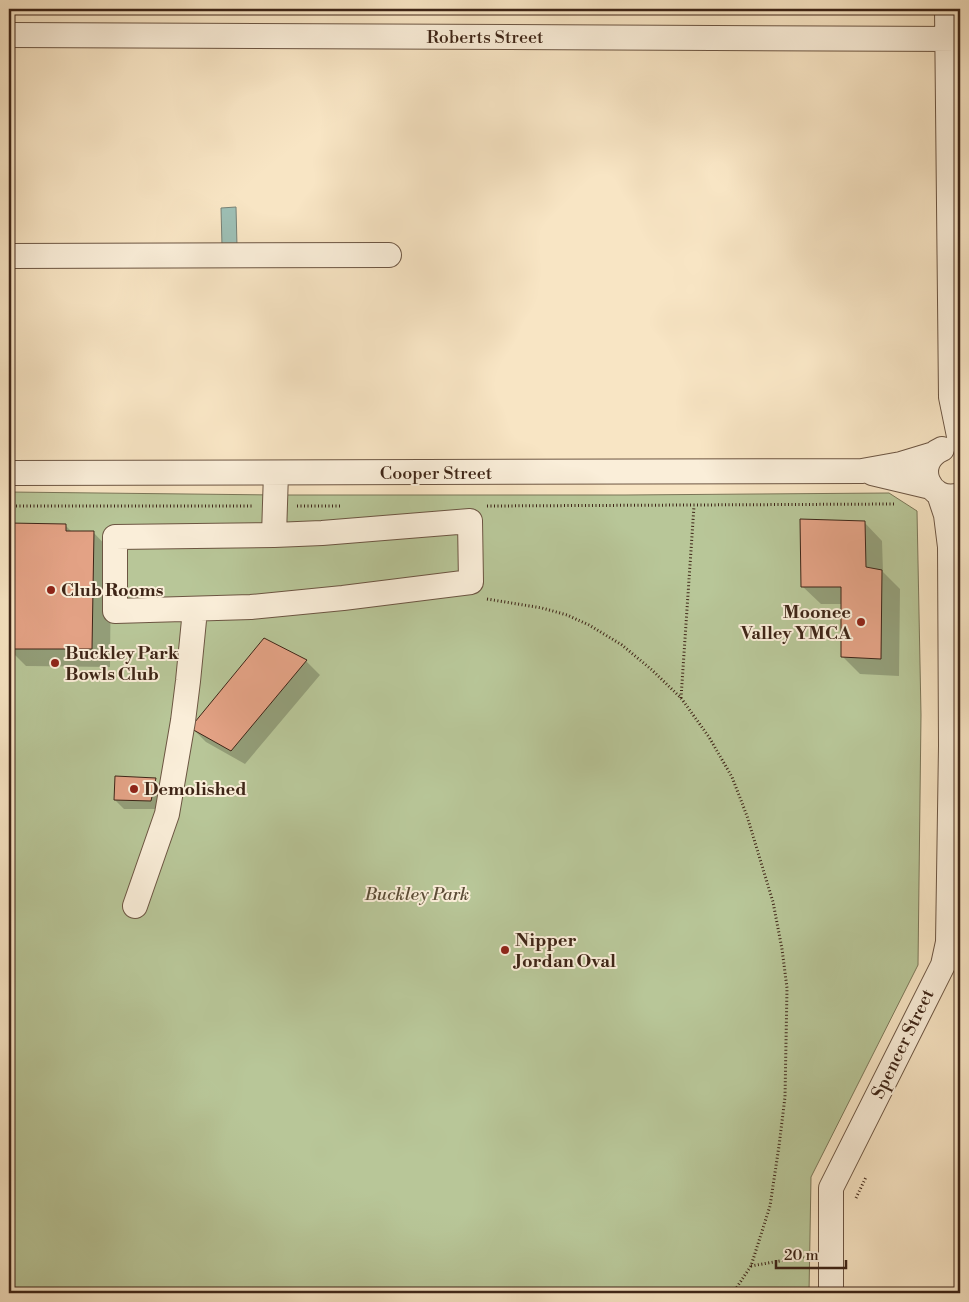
<svg xmlns="http://www.w3.org/2000/svg" width="969" height="1302" font-family="'Libre Bodoni',serif">
	<style>
		.green { fill: #b8c698; stroke: #7b7658 }
		.water { fill: #9dbfb5; stroke: #778176 }
		.shadow { fill: #0003 }
		.building { fill: #e3a285; stroke: #3e2517 }
		.lines { fill: none; stroke-linecap: round; stroke-linejoin: round }
		.minor-casing { stroke: #6c5542; stroke-width: 26 }
		.path { stroke: #3e2517; stroke-width: 3; stroke-dasharray: 1 2.5; stroke-linecap: butt }
		.minor { stroke: #faeed9; stroke-width: 24 }
		.poi-dot { fill: #8f2418; stroke: #faeed9; stroke-width: 2 }
		.labels { text-anchor: middle; dominant-baseline: central; stroke-width: 4; stroke-linejoin: round; paint-order: stroke }
		.street-label { font-size: 18px; fill: #3e2517; stroke: #faeed9 }
		.poi-label { font-size: 18px; font-weight: bold; fill: #3e2517; stroke: #faeed9; text-anchor: start }
		.park-label { font-size: 18px; font-style: italic; fill: #5c4d37; stroke: #faeed9 }
	</style>
	<rect width="100%" height="100%" fill="#f8e5c4"/>
	<filter id="stains"><feTurbulence type="fractalNoise" baseFrequency=".004" numOctaves="4"/><feColorMatrix values="0 0 0 0 .2 0 0 0 0 .09 0 0 0 0 .02 0 0 0 .5 -.17"/></filter>
	<radialGradient id="worn" r=".72"><stop offset=".6" stop-color="#630" stop-opacity="0"/><stop offset="1" stop-color="#630" stop-opacity=".3"/></radialGradient>
	<!-- green -->
	<path class="green" d="M9 492 276 495H625L889 493 917 511 921 715 918 965 811 1177 809 1293H9Z"/>
	<!-- water -->
	<path class="water" d="M236 207 237 246H222L221 208Z"/>
	<!-- shadow -->
	<path class="shadow" d="M864 522 882 541 883 572 900 589 899 676 860 674 842 656 843 604H821L802 586Z
		M9 525H65L72 532H93L111 551 110 667 26 666 9 649Z
		M265 640 306 661 320 675 245 764 206 742 192 728Z
		M155 780 165 789 160 809H124L115 800Z"/>
	<!-- building -->
	<path class="building" d="M800 519 865 521 866 567 882 570 881 659 841 657V587H801Z
		M9 523 66 524V531H94L92 649H9Z
		M264 638 307 660 231 751 190 728Z
		M115 776 156 778 151 801 114 800Z"/>
	<g class="lines">
		<!-- minor casing -->
		<g class="minor-casing">
			<path id="minor" d="M947 9 951 397 960 441
				M9 35 960 39
				M9 256 389 255
				M942 449C912 462 928 505 960 495
				M9 473 862 471 901 464 934 454
				M872 473 931 487
				M470 521 471 582 343 598 251 607 115 611V537L274 535 322 533Z
				M274 535 276 473
				M135 906 167 814 183 721 188 681 195 610
				M831 1293V1188L943 965 948 942 951 746 950 547 946 515 939 494"/>
		</g>
		<!-- path -->
		<path class="path" d="M9 506H253
			M297 506H341
			M487 506 896 504
			M487 599 542 608 567 615 589 625 622 645 652 670 681 698 709 737 732 777 747 816 773 902 782 949 787 988 785 1097 779 1146 770 1206 751 1266 733 1293
			M681 698 694 506
			M856 1198 866 1177
			M751 1266 808 1256"/>
		<!-- minor -->
		<use href="#minor" class="minor"/>
	</g>
	<!-- markers -->
	<g class="poi-dot">
		<circle cx="51" cy="590" r="5"/>
		<circle cx="861" cy="622" r="5"/>
		<circle cx="55" cy="663" r="5"/>
		<circle cx="134" cy="789" r="5"/>
		<circle cx="505" cy="950" r="5"/>
	</g>
	<g class="labels">
		<!-- street labels -->
		<g class="street-label">
			<text x="485" y="37">Roberts Street</text>
			<text x="436" y="473">Cooper Street</text>
			<text transform="translate(903 1044) rotate(-64)">Spencer Street</text>
		</g>
		<!-- poi labels -->
		<g class="poi-label">
			<text x="61" y="590">Club Rooms</text>
			<text x="851" y="612" text-anchor="end">Moonee<tspan x="851" dy="21">Valley YMCA</tspan></text>
			<text x="65" y="653">Buckley Park<tspan x="65" dy="21">Bowls Club</tspan></text>
			<text x="144" y="789">Demolished</text>
			<text x="515" y="940">Nipper<tspan x="515" dy="21">Jordan Oval</tspan></text>
		</g>
		<!-- park labels -->
		<g class="park-label">
			<text x="417" y="894">Buckley Park</text>
		</g>
	</g>
	<!-- margin -->
	<rect width="969" height="1302" fill="none" stroke="#f8e5c4" stroke-width="30"/>
	<rect x="10" y="10" width="949" height="1282" fill="none" stroke="#3e2517" stroke-width="2.5"/>
	<rect x="15" y="15" width="939" height="1272" fill="none" stroke="#3e2517"/>
	<!-- scale -->
	<path d="M776 1260v8h70v-8" fill="none" stroke="#3e2517" stroke-width="2.5"/>
	<text x="784" y="1260" font-size="15" fill="#3e2517" stroke="#faeed9" stroke-width="4" paint-order="stroke">20 m</text>
	<rect width="100%" height="100%" filter="url(#stains)"/>
	<rect width="100%" height="100%" fill="url(#worn)"/>
</svg>
